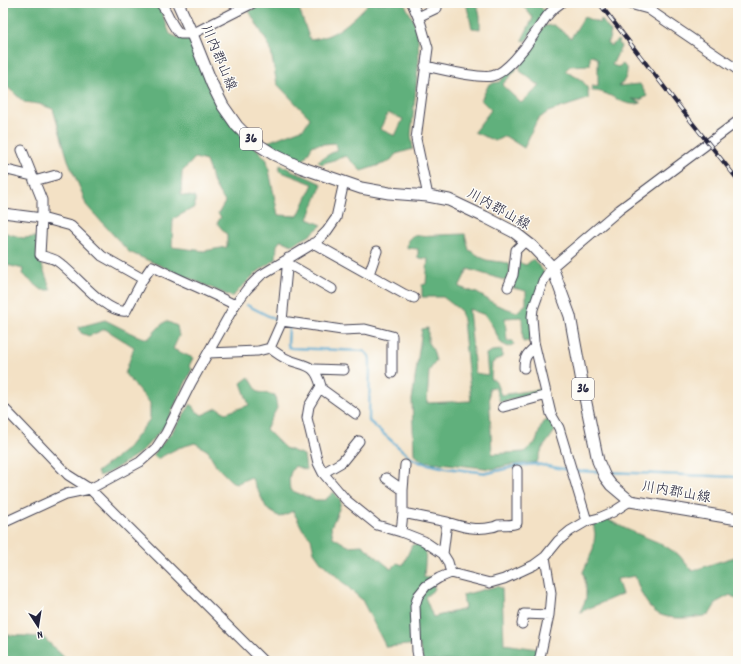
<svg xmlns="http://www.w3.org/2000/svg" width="741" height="664" font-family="Dekko,'Klee One',sans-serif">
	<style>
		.forest { fill: #60b07b; stroke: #41695b; fill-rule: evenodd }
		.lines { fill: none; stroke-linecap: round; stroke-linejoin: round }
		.stream { stroke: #51a4cc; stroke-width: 2.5 }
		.minor-casing { stroke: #413f50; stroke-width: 11 }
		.major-casing { stroke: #413f50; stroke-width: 13 }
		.minor { stroke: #fff; stroke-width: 9 }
		.major { stroke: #fff; stroke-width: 11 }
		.rail-casing { stroke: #22223b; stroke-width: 4 }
		.rail { stroke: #fdfcf7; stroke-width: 2.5; stroke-dasharray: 8; stroke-linecap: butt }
		.labels { text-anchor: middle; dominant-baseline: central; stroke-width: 3; stroke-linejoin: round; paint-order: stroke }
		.shield { fill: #fdfcf7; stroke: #646373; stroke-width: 1 }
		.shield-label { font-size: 13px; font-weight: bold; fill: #22223b }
		.street-label { font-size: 14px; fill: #22223b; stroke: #fdfcf7 }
	</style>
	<rect width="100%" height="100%" fill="#fdfcf7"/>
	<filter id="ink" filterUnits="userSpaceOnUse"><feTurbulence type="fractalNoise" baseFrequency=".025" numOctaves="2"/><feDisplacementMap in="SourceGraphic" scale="8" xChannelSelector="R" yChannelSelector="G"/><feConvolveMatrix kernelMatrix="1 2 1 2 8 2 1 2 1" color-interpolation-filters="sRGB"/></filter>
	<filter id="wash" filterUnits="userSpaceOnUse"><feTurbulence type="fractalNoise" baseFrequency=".012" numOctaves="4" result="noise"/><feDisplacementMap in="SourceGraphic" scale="16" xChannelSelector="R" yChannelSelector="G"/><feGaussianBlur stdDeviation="0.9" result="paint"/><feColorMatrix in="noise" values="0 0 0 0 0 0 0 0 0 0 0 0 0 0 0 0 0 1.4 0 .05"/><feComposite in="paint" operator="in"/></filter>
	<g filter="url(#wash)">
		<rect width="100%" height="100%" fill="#f3e1c5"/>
		<!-- forest -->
		<path class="forest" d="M3 3H155L160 8 170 34 179 38 190 40 212 93 256 148 267 160 278 215 298 216 313 184 279 171 280 165 322 184 308 219 322 225 309 236 292 245 281 240 277 245 276 259 256 273 232 297 129 252 86 205 82 193 68 160 53 109 39 104 24 102 3 83ZM195 158 206 161 215 186 225 202 218 214 221 217 217 223 227 235V247L204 251 172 247 173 219 195 207V197L181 195 182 172Z
			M263 3H297L310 40C337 37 351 21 369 3H404L413 19 418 38 419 59 411 135 413 149 396 154 389 162 361 171 346 156 321 164 318 161 338 149 335 143 313 145 303 161 265 143 304 128 310 118 277 84 270 47 249 11ZM388 113 403 119 395 136 380 129Z
			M466 3H477L480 17V29L472 28Z
			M521 3H537L545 12 526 41 522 40 533 18Z
			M584 17 599 23 601 19 611 32 608 43 610 46 618 40 621 47 612 65 618 67 623 64 627 69C627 77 625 81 618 86L640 84 647 96 640 100 632 99 641 103C623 109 610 90 592 91V86L598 87V59L593 55 590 56V65L570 66 565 71C579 79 590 81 588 99L548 112 537 120 524 148 505 136 495 141 474 132 491 110 481 100 489 84 499 82 516 64V70L502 85 521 103 540 86 520 71V61L544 26 554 25 571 38Z
			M3 232 23 238 37 237V256L41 263 51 290H42L22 274 23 269 3 264Z
			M465 234 469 250 486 260 509 263 510 273 507 281 468 269 459 287 477 293 497 305 517 312 526 304V291L513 288 517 273V262L526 265 533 259 544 272 530 341 523 342 522 317 505 318 507 341H513L514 344 508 347 501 343 493 327 485 315 469 309 475 373 488 375 486 354 492 351 502 350V357L492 363 491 380H495L501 395 541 389 542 393 500 402 495 387 489 388 492 454 524 452 536 442 542 423 547 420 550 421 555 431 542 449 537 462 509 465 493 469 422 461 414 454 412 400 422 329 428 328V343L433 350 436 361 429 371 427 403 471 401 463 320 461 311 443 297H422V285L426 284 428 259 418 258V249L407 248 408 240 412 236Z
			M105 320 135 335 148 339 159 327 166 321 177 326 179 336 173 349 193 358 189 366 192 369 165 426 141 452 110 472 99 476 97 472 126 450 150 419V403L125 374 134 347 105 329 89 336 81 333 79 327Z
			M249 377 258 392 275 395 277 408 266 429 285 448 304 455 306 470 295 466C288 474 289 480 290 490L315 500H325L334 492 341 501 339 509 331 527 333 537 348 546 362 545 391 569 397 563 403 565 412 545C418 544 422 544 426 549L424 578 430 577 435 589 425 597 433 617 465 609 463 595 497 586 502 589 504 644 538 649V661H423L419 644 386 647 362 600 321 562 314 552 311 538 303 530 293 511 280 517 267 509 251 477 236 484 230 480 217 467 208 451 195 443 178 448 157 459 153 455 172 432 191 404 195 410 202 415 217 408 226 413 249 405 241 383Z
			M605 518 626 529 662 544 679 555 692 571 715 563 738 556V600L730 595 717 602 709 615C693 618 664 622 652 609 643 600 639 588 635 576L617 579 622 594 580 612 586 599V585L583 572 593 550 595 534 593 523Z
			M3 630 6 635 43 637 68 661H3Z"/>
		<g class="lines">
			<!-- stream -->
			<path class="stream" d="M247 305 280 322
				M285 325 289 328 288 344 289 347 291 348 363 351C369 354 370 356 370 363L369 421 411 458 419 462 446 468 488 473 517 466 536 464 569 470
				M576 471 597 472
				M607 472 738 477"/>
		</g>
	</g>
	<g filter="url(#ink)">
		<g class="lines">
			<!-- minor casing -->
			<g class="minor-casing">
				<path id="minor" d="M160 3C169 12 170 25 180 34H192L253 3
					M412 3 421 24 428 48 416 139 428 196
					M626 3 648 9 738 70
					M418 17 437 8
					M425 66C440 69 478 79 492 76 506 73 526 47 533 36 542 24 548 11 561 3
					M3 169 32 176
					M34 181 56 175
					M3 213 42 218V200L22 150
					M313 243 404 294 414 298
					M287 263 332 289
					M369 274 377 251
					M143 279 102 256 71 226 42 218 40 255C45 257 53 258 57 261 75 273 105 314 126 311L143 279 152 266C179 280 208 291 235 305
					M508 287 513 275 516 250 525 241
					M282 321 342 330 365 329 392 336V373
					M270 348C276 353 282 357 289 360 308 367 315 364 321 386L309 406 307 418 318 463 323 473 346 500 377 525 401 532 424 541 443 554 448 562 451 573
					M270 348 282 321 288 258
					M208 353 258 351 270 348
					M524 368C524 357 527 354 535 347
					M314 369 344 370
					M320 388 356 414
					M3 407 68 475 90 489 263 661
					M503 407 547 395
					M323 473 342 462 359 441
					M386 478 403 490V513
					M403 490 405 465
					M587 521 559 428 551 414 534 342 532 317 533 309 543 281 552 267 619 210 738 121
					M447 522C462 527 477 531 492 527 494 527 496 526 498 525 505 524 511 526 517 523V470
					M3 523 66 494 90 489 140 462 156 448 166 433 191 383 235 305 247 289 261 275 316 242 327 231 336 218 344 182
					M401 532 403 513 447 522 443 554
					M522 624 524 614 549 615
					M419 661 417 651 415 606 418 596 426 586 439 578 451 573 490 583 504 579 534 565 545 557 558 541 570 531 587 521 599 518 613 512 630 501
					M541 661 540 657 549 615 551 593 545 557"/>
			</g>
			<!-- major casing -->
			<g class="major-casing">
				<path id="major" d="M178 3 192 34 212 84 223 106 237 126 251 140 273 154 300 167 361 188 389 193 428 196 449 200 485 217 514 232 532 246 552 267 570 316 585 398 598 461 605 477 611 485 630 501 738 519"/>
			</g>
			<!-- minor -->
			<use href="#minor" class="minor"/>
			<!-- major -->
			<use href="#major" class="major"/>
			<!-- rail casing -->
			<g class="rail-casing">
				<path id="rail" d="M599 3 682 110 738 180"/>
			</g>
			<!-- rail -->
			<use href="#rail" class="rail"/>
		</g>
	</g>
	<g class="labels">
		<!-- shield labels -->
		<g class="shield">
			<rect x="240" y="128" width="22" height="22" rx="3"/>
			<rect x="572" y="378" width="22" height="22" rx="3"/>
		</g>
		<g class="shield-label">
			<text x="251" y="139">36</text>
			<text x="583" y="389">36</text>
		</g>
		<!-- street labels -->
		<g class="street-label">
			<text transform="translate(218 58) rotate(67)">川内郡山線</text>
			<text transform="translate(498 210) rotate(29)">川内郡山線</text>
			<text transform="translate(676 493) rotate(10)">川内郡山線</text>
		</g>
	</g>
	<!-- margin -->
	<rect width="741" height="664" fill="none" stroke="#fdfcf7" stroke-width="16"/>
	<!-- north arrow -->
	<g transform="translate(38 626) rotate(168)" stroke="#fdfcf7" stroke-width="3" paint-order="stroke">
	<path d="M0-3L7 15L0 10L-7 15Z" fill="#22223b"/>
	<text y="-6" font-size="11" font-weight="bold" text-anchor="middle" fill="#22223b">N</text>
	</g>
</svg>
